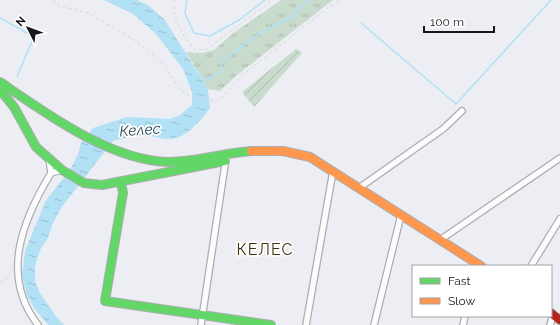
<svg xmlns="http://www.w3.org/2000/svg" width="560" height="325" font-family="Raleway,sans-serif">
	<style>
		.grass { fill: url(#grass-tufts) }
		.garden { fill: url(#garden-furrows) }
		.water { fill: url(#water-ripples) }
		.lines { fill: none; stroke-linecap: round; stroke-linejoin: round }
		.stream { stroke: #b2e1f5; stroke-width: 1.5 }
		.street-casing { stroke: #adadb1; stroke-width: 8 }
		.fast-casing { stroke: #adadb1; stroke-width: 10 }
		.slow-casing { stroke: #adadb1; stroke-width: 10 }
		.jam-casing { stroke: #adadb1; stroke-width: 10 }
		.path { stroke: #d6d6d8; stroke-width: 1; stroke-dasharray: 3 3; stroke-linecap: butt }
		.street { stroke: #fcfcfd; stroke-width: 5.5 }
		.fast { stroke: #63d668; stroke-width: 8 }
		.slow { stroke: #ff974d; stroke-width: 8 }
		.jam { stroke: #b3261e; stroke-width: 8 }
		.labels { text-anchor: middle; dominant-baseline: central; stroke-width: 3.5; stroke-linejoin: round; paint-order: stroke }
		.water-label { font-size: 15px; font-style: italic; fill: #1b3b46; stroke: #fff }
		.quarter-label { font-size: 16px; letter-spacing: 1px; fill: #44320a; stroke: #fff }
	</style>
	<defs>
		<pattern id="grass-tufts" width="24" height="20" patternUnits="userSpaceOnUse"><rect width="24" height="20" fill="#c9dbcc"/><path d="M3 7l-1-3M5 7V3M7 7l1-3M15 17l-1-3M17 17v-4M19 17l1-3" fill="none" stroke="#acbbaf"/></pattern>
		<pattern id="garden-furrows" width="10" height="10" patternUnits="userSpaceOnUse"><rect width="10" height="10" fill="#c9dbcc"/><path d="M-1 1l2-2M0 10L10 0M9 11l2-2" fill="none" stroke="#acbbaf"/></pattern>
		<pattern id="water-ripples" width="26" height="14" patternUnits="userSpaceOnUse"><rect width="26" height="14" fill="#b2e1f5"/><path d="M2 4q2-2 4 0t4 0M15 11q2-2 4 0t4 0" fill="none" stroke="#98c0d1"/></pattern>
	</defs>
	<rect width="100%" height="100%" fill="#edeef4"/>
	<!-- grass -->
	<path class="grass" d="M281 0H333L237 75 220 91 208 89 186 52 201 53 214 50 232 34Z"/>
	<!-- garden -->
	<path class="garden" d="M296 49 302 53 254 107 242 92Z"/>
	<!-- water -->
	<path class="water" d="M104 0H137L148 5 165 20 208 89 210 108C200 121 189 136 172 139 165 140 156 137 150 136 137 135 125 138 113 141L61 208 52 225 48 238 41 248 35 266V281L40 293 55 315 64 325H48L34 308 26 293 22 275 25 251 46 200 70 170 78 154 81 143 93 128 127 117 170 119 180 115 192 105V92L183 69 156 34 133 14Z"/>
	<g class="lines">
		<!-- stream -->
		<path class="stream" d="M187 0 185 13 194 33 210 36 239 20 265 0
			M0 18 34 37 17 76
			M361 23 456 104 551 0
			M203 81 221 72 223 61 232 54 256 36 292 16 308 0"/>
		<!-- street casing -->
		<g class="street-casing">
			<path id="street" d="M49 159 51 173
				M359 188 443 129 462 111
				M440 240 560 158
				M531 266 560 219
				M38 325C0 276 22 221 51 173L62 170
				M201 325 226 158
				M306 325 333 171
				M374 325 401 215
				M463 325 465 316
				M550 325 553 315"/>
		</g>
		<!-- fast casing -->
		<g class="fast-casing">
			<path id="fast" d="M0 82C47 114 111 161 169 162 196 162 224 153 251 151
				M0 90 14 107 36 147 62 170 84 183 102 185 225 161
				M121 182 123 193 105 301 271 325"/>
		</g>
		<!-- slow casing -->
		<g class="slow-casing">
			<path id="slow" d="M251 151H283L310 157 481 266"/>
		</g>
		<!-- jam casing -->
		<g class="jam-casing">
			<path id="jam" d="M551 313 560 320"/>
		</g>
		<!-- path -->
		<path class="path" d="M53 0 60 6 88 13 125 34 147 49 164 65 179 89 188 95 216 101 226 94 241 76 330 6 341 0
			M175 0C170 16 183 36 194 49L205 50 273 0
			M0 281 3 282 8 278 12 269"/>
		<!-- street -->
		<use href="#street" class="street"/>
		<!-- fast -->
		<use href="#fast" class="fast"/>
		<!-- slow -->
		<use href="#slow" class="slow"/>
		<!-- jam -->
		<use href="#jam" class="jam"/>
	</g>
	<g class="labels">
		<!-- water labels -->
		<g class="water-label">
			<text transform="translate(140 130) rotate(-4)">Келес</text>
		</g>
		<!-- quarter labels -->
		<g class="quarter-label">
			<text x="265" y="249">КЕЛЕС</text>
		</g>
	</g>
	<!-- legend -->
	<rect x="412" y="265" width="140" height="52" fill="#ffffff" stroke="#a2a2a4"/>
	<rect x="420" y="278" width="20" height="6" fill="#63d668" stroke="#a2a2a4"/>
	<text x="448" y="285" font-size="12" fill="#17171b">Fast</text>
	<rect x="420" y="298" width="20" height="6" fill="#ff974d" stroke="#a2a2a4"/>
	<text x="448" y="305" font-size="12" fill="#17171b">Slow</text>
	<!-- north arrow -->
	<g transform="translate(28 28) rotate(312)" stroke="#ffffff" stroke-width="3" paint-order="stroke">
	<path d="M0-3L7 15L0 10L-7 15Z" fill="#17171b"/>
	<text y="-6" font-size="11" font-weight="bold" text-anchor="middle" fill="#17171b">N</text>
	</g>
	<!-- scale -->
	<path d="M424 26v6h70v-6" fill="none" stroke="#17171b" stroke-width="2"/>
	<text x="430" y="26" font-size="12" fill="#17171b" stroke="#ffffff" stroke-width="3" paint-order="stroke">100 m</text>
</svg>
